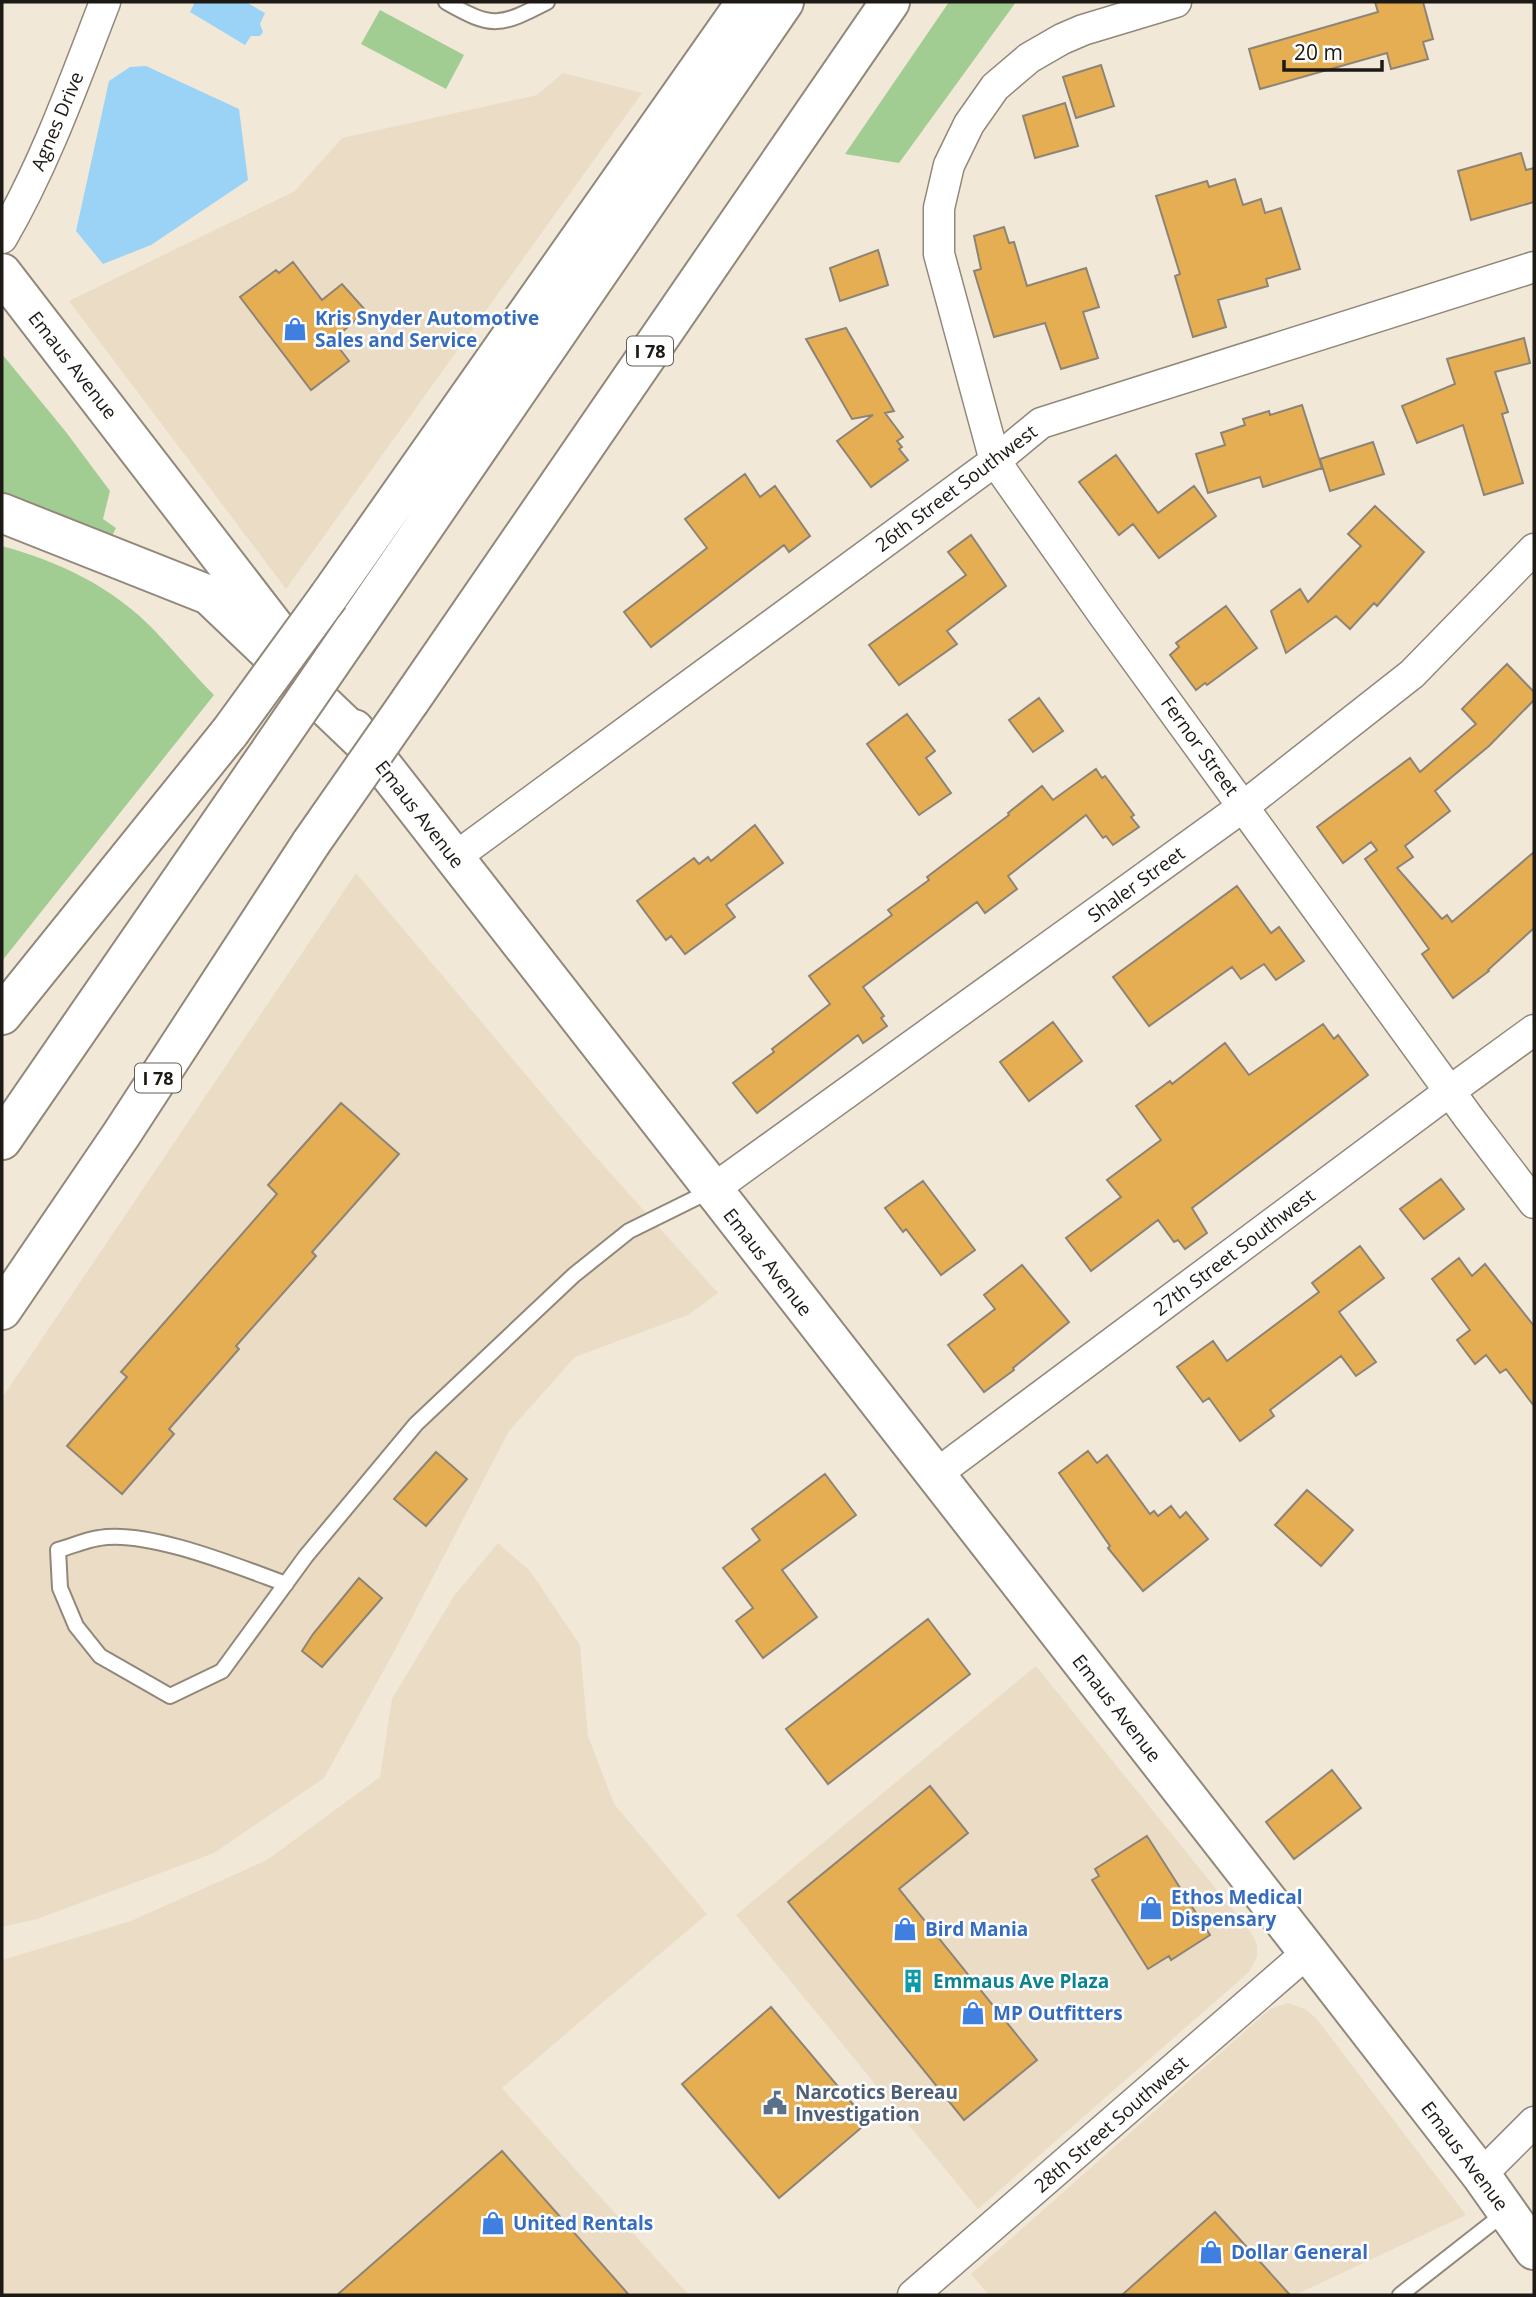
<svg xmlns="http://www.w3.org/2000/svg" width="1536" height="2297" font-family="'Open Sans',sans-serif">
	<style>
		.built { fill: #ebdcc6 }
		.green { fill: #a2cd92 }
		.water { fill: #9bd3f6 }
		.building { fill: #e6ae53; stroke: #8d8476; stroke-width: 2 }
		.lines { fill: none; stroke-linecap: round; stroke-linejoin: round }
		.lane-casing { stroke: #91887a; stroke-width: 18 }
		.street-casing { stroke: #91887a; stroke-width: 33 }
		.secondary-casing { stroke: #91887a; stroke-width: 42 }
		.highway-casing { stroke: #91887a; stroke-width: 42 }
		.lane { stroke: #fff; stroke-width: 14 }
		.street { stroke: #fff; stroke-width: 30 }
		.secondary { stroke: #fff; stroke-width: 38 }
		.highway { stroke: #fff; stroke-width: 38 }
		.highway-bridge-casing { stroke: #91887a; stroke-width: 42; stroke-linecap: butt }
		.highway-bridge { stroke: #fff; stroke-width: 38 }
		.labels { text-anchor: middle; dominant-baseline: central; stroke-width: 5; stroke-linejoin: round; paint-order: stroke }
		.shield { fill: #fff; stroke: #615e5a; stroke-width: 2 }
		.shield-label { font-size: 18px; font-weight: bold; fill: #1d1914 }
		.street-label { font-size: 19px; fill: #1d1914; stroke: #fff }
		.shop-label { font-size: 19px; font-weight: bold; fill: #366cbe; stroke: #fff; text-anchor: start }
		.culture-label { font-size: 19px; font-weight: bold; fill: #0d838f; stroke: #fff; text-anchor: start }
		.service-label { font-size: 19px; font-weight: bold; fill: #4e5e75; stroke: #fff; text-anchor: start }
	</style>
	<rect width="100%" height="100%" fill="#f2e8d8"/>
	<!-- built -->
	<path class="built" d="M563 73 642 93 286 589 69 301 295 191 342 138 537 95Z
		M356 873 586 1146 718 1293 688 1315 575 1357 509 1431 396 1648 324 1778 214 1853 37 1919 2 1927V1398Z
		M498 1543 530 1571 580 1645 588 1736 614 1804 707 1914 502 2088 689 2295H2V1960L131 1921 267 1860 380 1777 392 1699 454 1596Z
		M1036 1666 1250 1931 1257 1944V1957L1249 1972 978 2209 736 1915Z
		M1288 2003 1305 2009 1316 2018 1466 2215 1295 2295H989L971 2274 1270 2009Z"/>
	<!-- green -->
	<path class="green" d="M949 2H1016L899 163 845 154Z
		M380 10 464 55 446 89 361 44Z
		M2 354 66 432 110 491 103 519 116 528 110 540 83 525 46 508 2 498Z
		M2 546C60 562 113 587 155 631 175 652 193 674 214 695L2 961Z"/>
	<!-- water -->
	<path class="water" d="M191 2H246L265 13 260 24 263 32 260 36H251L245 45 190 12 194 4Z
		M146 66 239 109 248 180 151 245 103 264 76 231 109 81 130 67Z"/>
	<!-- building -->
	<path class="building" d="M1375 2H1423L1433 39 1423 42 1428 59 1391 69 1387 53 1260 89 1249 49 1378 12Z
		M1101 65 1114 106 1076 118 1063 77Z
		M1065 103 1078 146 1035 158 1023 116Z
		M1521 153 1526 170 1534 168V202L1471 220 1458 171Z
		M1235 179 1243 205 1261 199 1265 213 1281 208 1300 269 1266 279 1268 286 1218 300 1226 327 1193 337 1175 276 1180 274 1156 196 1207 181 1209 187Z
		M1004 227 1009 243 1014 242 1027 286 1086 268 1099 307 1083 312 1098 358 1061 369 1045 323 994 337 974 271 981 269 974 236Z
		M878 250 888 285 840 301 830 268Z
		M293 262 322 300 342 284 366 311 333 340 349 361 311 390 240 297 276 270 279 273Z
		M846 328 894 411 885 413 903 437 897 441 902 447 899 449 908 460 871 487 837 441 873 415 852 419 806 339Z
		M1524 338 1530 363 1495 372 1508 412 1502 414 1523 483 1484 495 1463 425 1417 443 1402 406 1455 384 1447 359Z
		M1302 405 1322 468 1263 487 1260 477 1208 493 1196 454 1225 445 1221 433 1245 425 1243 419 1269 411 1270 415Z
		M1373 442 1384 474 1330 491 1320 459Z
		M1116 455 1158 513 1194 486 1216 516 1159 558 1133 524 1119 535 1079 482Z
		M745 474 760 497 775 486 810 536 789 552 784 545 651 647 624 612 707 548 685 519Z
		M1375 506 1424 552 1377 606 1374 603 1350 629 1336 616 1286 653 1271 611 1300 589 1308 602 1361 546 1348 534Z
		M971 535 1006 586 947 631 957 644 899 685 869 645 966 575 948 552Z
		M1226 606 1257 648 1207 685 1205 683 1196 690 1170 655 1179 647 1176 643Z
		M1507 664 1534 692V700L1489 746 1435 791 1450 811 1405 846 1413 857 1397 868 1442 919 1447 915 1452 922 1534 852V928L1488 970 1489 971 1453 998 1422 954 1429 949 1365 859 1377 850 1371 842 1343 863 1317 827 1410 758 1420 772 1476 724 1462 709Z
		M1039 698 1063 731 1033 752 1009 720Z
		M907 714 935 751 926 758 951 793 919 815 867 744Z
		M1096 769 1102 778 1105 776 1134 815 1131 817 1139 827 1113 845 1106 836 1103 838 1086 815 1008 876 1017 889 985 913 977 902 863 987 884 1016 881 1018 887 1026 863 1043 858 1035 757 1113 733 1083 774 1052 772 1049 830 1004 809 976 892 915 888 910 929 880 927 877 1009 815 1008 813 1042 786 1053 800Z
		M755 825 783 863 726 905 735 917 685 954 671 936 666 940 637 901 694 858 699 864 708 857 711 861Z
		M1237 886 1271 933 1279 927 1304 961 1276 980 1264 964 1241 979 1232 967 1149 1026 1113 977Z
		M1053 1022 1082 1061 1029 1101 1000 1062Z
		M1323 1024 1334 1039 1338 1035 1368 1075 1192 1208 1207 1233 1185 1249 1178 1240 1174 1242 1158 1220 1091 1271 1066 1238 1121 1197 1107 1180 1161 1140 1136 1106 1170 1081 1172 1084 1225 1043 1249 1075Z
		M341 1103 399 1154 312 1252 316 1256 236 1346 239 1349 169 1429 174 1434 122 1494 67 1446 127 1377 121 1372 277 1194 268 1185Z
		M1441 1179 1464 1209 1424 1239 1400 1209Z
		M923 1181 975 1250 941 1275 906 1229 903 1232 885 1208Z
		M1360 1246 1384 1278 1339 1312 1376 1362 1356 1376 1341 1356 1270 1410 1274 1416 1240 1441 1209 1398 1203 1402 1177 1367 1213 1341 1227 1361 1319 1292 1312 1283Z
		M1459 1258 1472 1276 1485 1264 1534 1326V1406L1506 1369 1500 1373 1486 1355 1475 1364 1457 1340 1470 1330 1432 1279Z
		M1022 1265 1069 1322 1013 1368 1014 1370 984 1392 948 1345 995 1309 984 1295Z
		M1088 1451 1097 1463 1107 1455 1150 1514 1154 1511 1158 1516 1171 1506 1180 1518 1186 1512 1208 1539 1143 1591 1108 1548 1110 1546 1059 1473Z
		M436 1452 467 1479 426 1526 394 1499Z
		M825 1474 856 1515 782 1570 817 1617 763 1658 736 1621 753 1608 723 1568 760 1540 752 1529Z
		M1307 1490 1353 1530 1321 1566 1275 1525Z
		M359 1578 382 1598 322 1667 302 1651 313 1634Z
		M928 1619 970 1674 828 1784 786 1729Z
		M1332 1770 1361 1808 1294 1859 1266 1822Z
		M930 1786 968 1833 899 1889 1037 2060 964 2120 788 1902Z
		M1147 1836 1210 1935 1171 1960 1169 1956 1148 1969 1092 1880 1099 1876 1095 1869Z
		M771 2007 868 2122 779 2198 682 2084Z
		M502 2151 629 2295H337Z
		M1215 2212 1290 2295H1122Z"/>
	<g class="lines">
		<!-- lane casing -->
		<g class="lane-casing">
			<path id="lane" d="M446 2C493 29 500 26 547 2
				M286 1584C239 1567 147 1529 99 1538 86 1540 72 1546 58 1550L60 1588 76 1626 100 1656 170 1696 222 1671 306 1556 416 1424 574 1275 629 1231 710 1191
				M1400 2295 1506 2212"/>
		</g>
		<!-- street casing -->
		<g class="street-casing">
			<path id="street" d="M1176 2 1083 30 1062 39 1029 58 995 87 969 124 949 165 939 208V254L995 461 1105 617 1469 1118 1534 1203
				M2 238C45 164 74 82 105 2
				M454 858 995 461 1041 423 1534 267
				M712 1190 1244 806 1412 674 1534 549
				M935 1475 1450 1091 1534 1030
				M1481 2175 1534 2122
				M913 2295 1308 1952"/>
		</g>
		<!-- secondary casing -->
		<g class="secondary-casing">
			<path id="secondary" d="M2 273 310 673
				M354 729 1308 1952 1481 2175 1534 2250"/>
		</g>
		<!-- highway casing -->
		<g class="highway-casing">
			<path id="highway" d="M2 513 209 595 365 744
				M329 596 746 2
				M354 629 784 2
				M410 701 890 2
				M2 1015 230 732
				M2 1140 257 770
				M2 1310 121 1135 311 843"/>
		</g>
		<!-- lane -->
		<use href="#lane" class="lane"/>
		<!-- street -->
		<use href="#street" class="street"/>
		<!-- secondary -->
		<use href="#secondary" class="secondary"/>
		<!-- highway -->
		<use href="#highway" class="highway"/>
		<!-- highway-bridge casing -->
		<g class="highway-bridge-casing">
			<path id="highway-bridge" d="M230 732 329 596
				M257 770 354 629
				M311 843 410 701"/>
		</g>
		<!-- highway-bridge -->
		<use href="#highway-bridge" class="highway-bridge"/>
	</g>
	<!-- icons -->
	<defs>
		<g id="shop-bare" transform="scale(1.89)"><path d="M-5-2.5h2.3a2.7 3.5 0 0 1 5.4 0H5L5.5 6h-11ZM-1.5-2.5h3a1.5 2.3 0 0 0-3 0Z" fill="#3f7fe0" stroke="#fff" stroke-width="2.5" paint-order="stroke"/></g>
		<g id="building-bare" transform="scale(1.89)"><path d="M-4-6H4V6H1V3H-1V6H-4ZM-2.5-4.3h1.7v1.8h-1.7ZM.8-4.3h1.7v1.8H.8ZM-2.5-1h1.7V.8h-1.7ZM.8-1h1.7V.8H.8Z" fill="#0f9aa8" stroke="#fff" stroke-width="2.5" paint-order="stroke"/></g>
		<g id="civic-bare" transform="scale(1.89)"><path d="M-.6-6.5H3V-4.5H.6V-3L4-1V1h2V6H-6V1h2V-1L-.6-3ZM-1.2 2.5V6h2.4V2.5Z" fill="#5c6f8a" stroke="#fff" stroke-width="2.5" paint-order="stroke"/></g>
	</defs>
	<g fill-rule="evenodd">
		<use href="#shop-bare" x="295" y="329"/>
		<use href="#shop-bare" x="1151" y="1908"/>
		<use href="#shop-bare" x="905" y="1929"/>
		<use href="#building-bare" x="913" y="1981"/>
		<use href="#shop-bare" x="973" y="2013"/>
		<use href="#civic-bare" x="775" y="2103"/>
		<use href="#shop-bare" x="493" y="2223"/>
		<use href="#shop-bare" x="1211" y="2252"/>
	</g>
	<g class="labels">
		<!-- shield labels -->
		<g class="shield">
			<rect x="627" y="336.5" width="46" height="29" rx="5"/>
			<rect x="135" y="1063.5" width="46" height="29" rx="5"/>
		</g>
		<g class="shield-label">
			<text x="650" y="351">I 78</text>
			<text x="158" y="1078">I 78</text>
		</g>
		<!-- street labels -->
		<g class="street-label">
			<text transform="translate(57 121) rotate(-67)">Agnes Drive</text>
			<text transform="translate(73 365) rotate(52)">Emaus Avenue</text>
			<text transform="translate(956 488) rotate(-37)">26th Street Southwest</text>
			<text transform="translate(1200 746) rotate(54)">Fernor Street</text>
			<text transform="translate(420 814) rotate(52)">Emaus Avenue</text>
			<text transform="translate(1136 884) rotate(-36)">Shaler Street</text>
			<text transform="translate(1234 1252) rotate(-37)">27th Street Southwest</text>
			<text transform="translate(768 1262) rotate(52)">Emaus Avenue</text>
			<text transform="translate(1117 1708) rotate(52)">Emaus Avenue</text>
			<text transform="translate(1111 2124) rotate(-41)">28th Street Southwest</text>
			<text transform="translate(1465 2156) rotate(53)">Emaus Avenue</text>
		</g>
		<!-- shop labels -->
		<g class="shop-label">
			<text x="315" y="318">Kris Snyder Automotive<tspan x="315" dy="22">Sales and Service</tspan></text>
			<text x="1171" y="1897">Ethos Medical<tspan x="1171" dy="22">Dispensary</tspan></text>
			<text x="925" y="1929">Bird Mania</text>
			<text x="993" y="2013">MP Outfitters</text>
			<text x="513" y="2223">United Rentals</text>
			<text x="1231" y="2252">Dollar General</text>
		</g>
		<!-- culture labels -->
		<g class="culture-label">
			<text x="933" y="1981">Emmaus Ave Plaza</text>
		</g>
		<!-- service labels -->
		<g class="service-label">
			<text x="795" y="2092">Narcotics Bereau<tspan x="795" dy="22">Investigation</tspan></text>
		</g>
	</g>
	<!-- border -->
	<rect width="1536" height="2297" fill="none" stroke="#1d1914" stroke-width="7"/>
	<!-- scale -->
	<path d="M1284 60v10h98v-10" fill="none" stroke="#1d1914" stroke-width="3.5"/>
	<text x="1294" y="60" font-size="21" fill="#1d1914" stroke="#ffffff" stroke-width="5" paint-order="stroke">20 m</text>
</svg>
